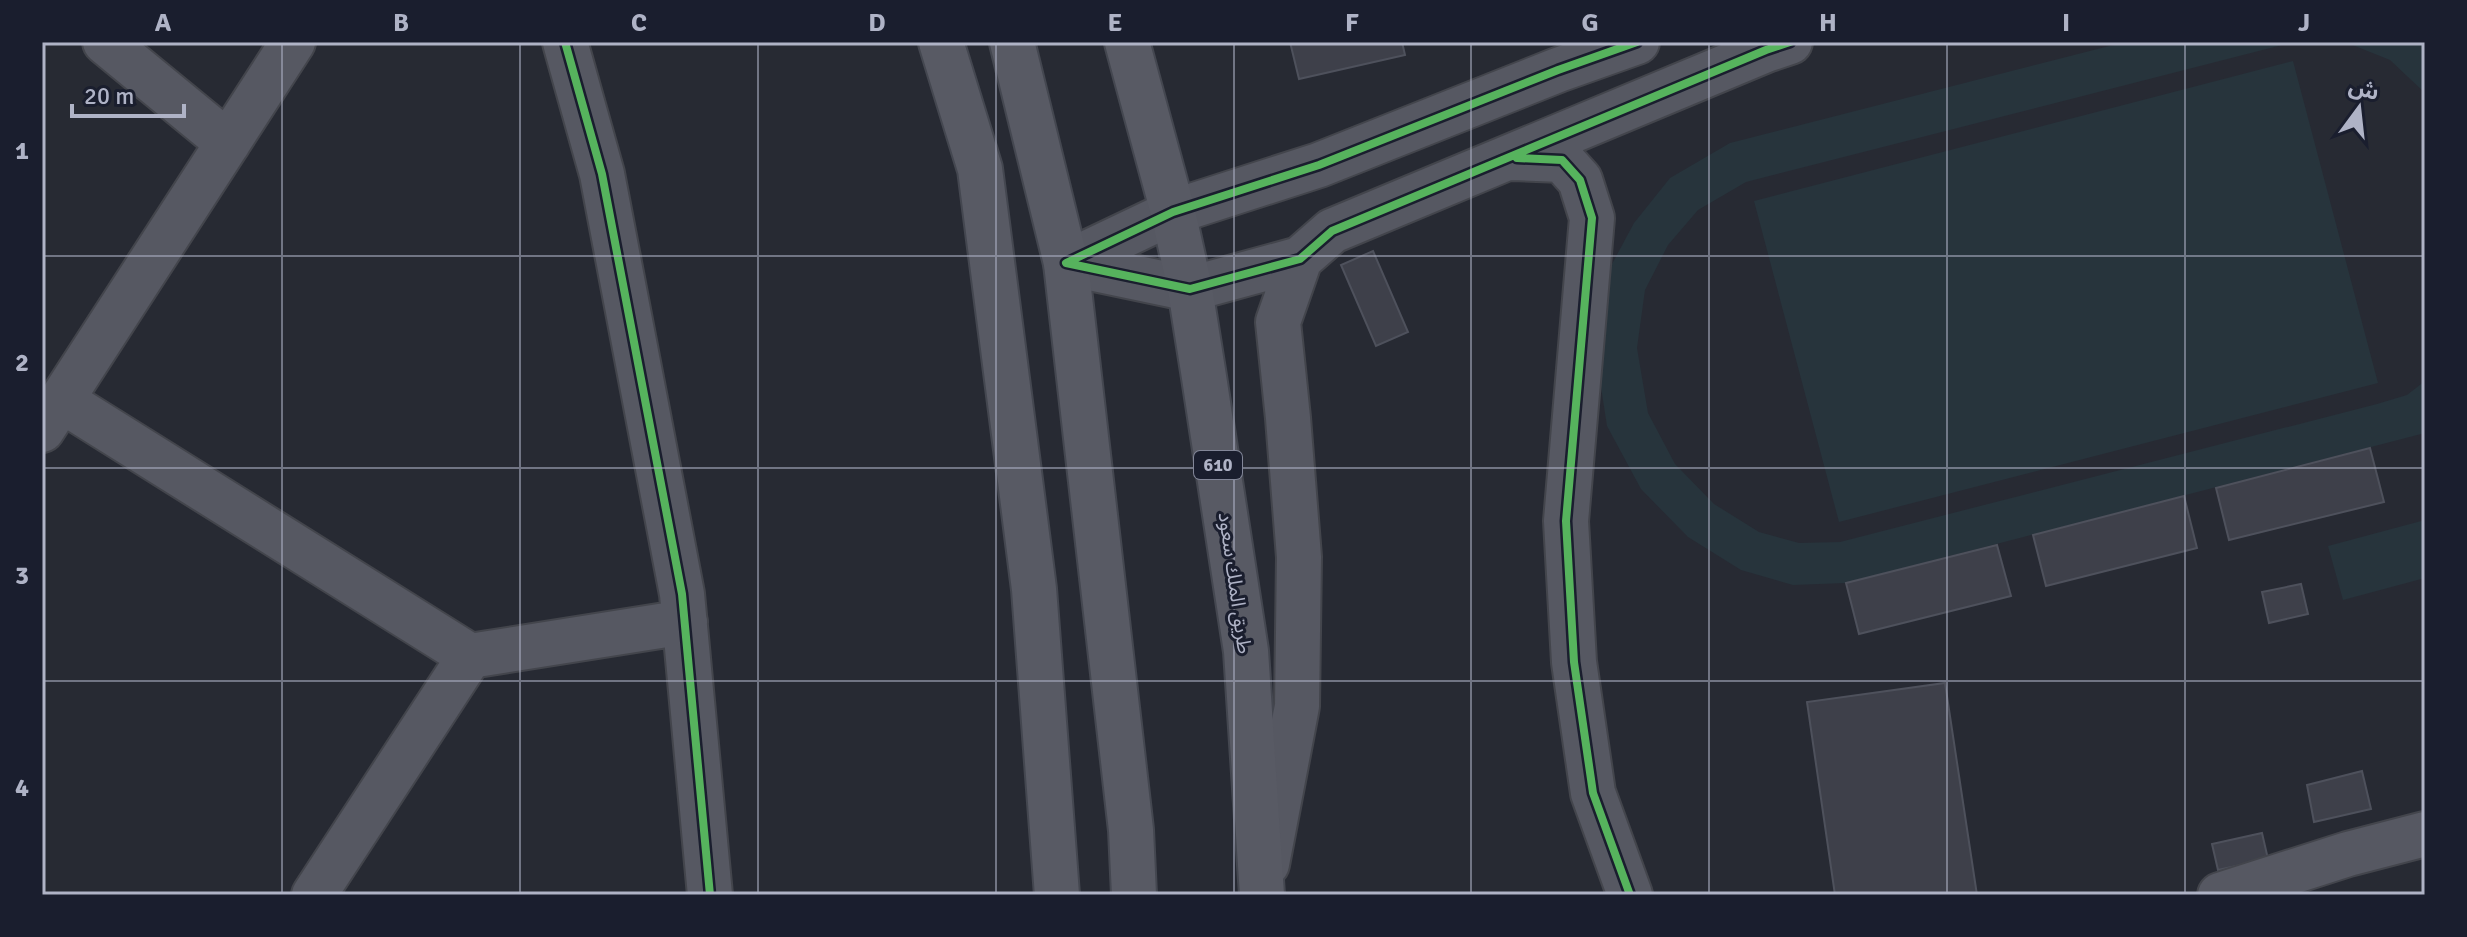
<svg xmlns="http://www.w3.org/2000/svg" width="2467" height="937" font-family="Signika,'Noto Sans Arabic',sans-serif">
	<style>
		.green { fill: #27343c }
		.building { fill: #3e404a; stroke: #4e515c; stroke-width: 2 }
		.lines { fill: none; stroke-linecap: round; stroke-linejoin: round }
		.minor-casing { stroke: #43454c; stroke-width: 48 }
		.primary-casing { stroke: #444750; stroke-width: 48 }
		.minor { stroke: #565862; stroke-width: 44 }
		.primary { stroke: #585a64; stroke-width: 44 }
		.cycleway-casing { stroke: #1a1e2e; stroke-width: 13 }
		.cycleway { stroke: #56b35d; stroke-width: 8 }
		.grid { fill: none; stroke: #afb3c6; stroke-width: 2; stroke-opacity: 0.55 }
		.labels { text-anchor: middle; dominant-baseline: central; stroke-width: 6; stroke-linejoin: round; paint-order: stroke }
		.shield { fill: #1a1e2e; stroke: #828698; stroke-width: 2 }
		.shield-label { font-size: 18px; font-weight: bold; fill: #afb3c6 }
		.street-label { font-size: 20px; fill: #afb3c6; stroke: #1a1e2e }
		.neatline { fill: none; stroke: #afb3c6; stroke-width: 3 }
		.grid-label { font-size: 26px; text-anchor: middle; font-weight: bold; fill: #afb3c6 }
	</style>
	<rect width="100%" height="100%" fill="#272a33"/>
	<!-- green -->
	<path class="green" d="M2125 42H2294L1746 182 1698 210 1668 245 1645 290 1637 348 1648 413 1675 464 1714 504 1759 532 1799 543 1840 542 2377 404 2407 395 2425 381V433L1846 583 1793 585 1741 570 1688 537 1641 489 1607 426 1595 348 1605 277 1634 223 1670 178 1730 143Z
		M2345 42H2425V93L2390 60Z
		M2293 61 2378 383 1839 522 1754 201Z
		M2425 520V578L2343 600 2328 546Z"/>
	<!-- building -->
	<path class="building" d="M1290 42H1402L1405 55 1299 79Z
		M1373 251 1408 332 1376 346 1341 265Z
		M2370 448 2384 502 2229 540 2216 488Z
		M2184 496 2197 548 2046 586 2033 535Z
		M1997 545 2011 596 1859 634 1846 583Z
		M2301 584 2308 614 2269 623 2262 592Z
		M1945 683 1977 895H1835L1807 702Z
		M2362 771 2371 809 2314 822 2307 785Z
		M2262 833 2268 859 2218 870 2212 844Z"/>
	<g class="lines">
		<!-- minor casing -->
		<g class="minor-casing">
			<path id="minor" d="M105 42 228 143
				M565 42 602 174 682 594 710 895
				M1637 42 1558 70 1319 165 1173 212 1066 263 1190 289 1300 259 1332 231 1766 50 1790 42
				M1512 158 1562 160 1580 180 1592 218 1566 521 1574 662 1593 793 1630 895
				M61 400 470 656
				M42 430 293 42
				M1267 864 1297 706 1299 557 1288 418 1278 322 1300 259
				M314 895 470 656 685 622
				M2220 895 2348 854 2425 834"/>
		</g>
		<!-- primary casing -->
		<g class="primary-casing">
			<path id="primary" d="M941 42 980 169 1034 589 1057 895
				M1012 42 1066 263 1131 830 1134 895
				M1127 42 1173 212 1190 289 1204 377 1246 651 1262 895"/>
		</g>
		<!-- minor -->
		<use href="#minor" class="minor"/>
		<!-- primary -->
		<use href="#primary" class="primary"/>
		<!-- cycleway casing -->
		<g class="cycleway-casing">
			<path id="cycleway" d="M565 42 602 174 682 594 710 895
				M1637 42 1558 70 1319 165 1173 212 1066 263 1190 289 1300 259 1332 231 1766 50 1790 42
				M1517 158 1562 160 1580 180 1592 218 1566 521 1574 662 1593 793 1630 895"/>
		</g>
		<!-- cycleway -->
		<use href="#cycleway" class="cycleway"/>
	</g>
	<!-- grid -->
	<path class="grid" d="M282 42V895M520 42V895M758 42V895M996 42V895M1234 42V895M1471 42V895M1709 42V895M1947 42V895M2185 42V895M42 256H2425M42 468H2425M42 681H2425"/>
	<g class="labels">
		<!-- shield labels -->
		<rect class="shield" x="1194" y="451" width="48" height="28" rx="6"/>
		<g class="shield-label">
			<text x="1218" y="465">610</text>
		</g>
		<!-- street labels -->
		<g class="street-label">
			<text transform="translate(1235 583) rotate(82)">طريق الملك سعود</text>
		</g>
	</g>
	<!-- border -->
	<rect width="2467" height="937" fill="none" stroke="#1a1e2e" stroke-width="88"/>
	<!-- north arrow -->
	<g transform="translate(2359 108) rotate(15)" stroke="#1a1e2e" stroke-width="6" paint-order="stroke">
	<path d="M0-6L14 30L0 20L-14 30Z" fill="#afb3c6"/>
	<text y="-12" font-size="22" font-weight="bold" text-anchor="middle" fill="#afb3c6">ش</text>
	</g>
	<!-- scale -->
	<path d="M72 104v12h112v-12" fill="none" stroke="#afb3c6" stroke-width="4"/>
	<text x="84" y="104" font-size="24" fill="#afb3c6" stroke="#1a1e2e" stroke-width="6" paint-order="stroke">20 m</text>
	<rect x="44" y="44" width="2379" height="849" class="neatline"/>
	<g class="grid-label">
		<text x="163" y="31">A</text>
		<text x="401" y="31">B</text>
		<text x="639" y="31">C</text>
		<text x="877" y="31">D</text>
		<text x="1115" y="31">E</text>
		<text x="1352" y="31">F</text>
		<text x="1590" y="31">G</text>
		<text x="1828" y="31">H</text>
		<text x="2066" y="31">I</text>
		<text x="2304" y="31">J</text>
		<text x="22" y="159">1</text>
		<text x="22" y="371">2</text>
		<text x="22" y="584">3</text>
		<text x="22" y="796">4</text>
	</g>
</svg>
